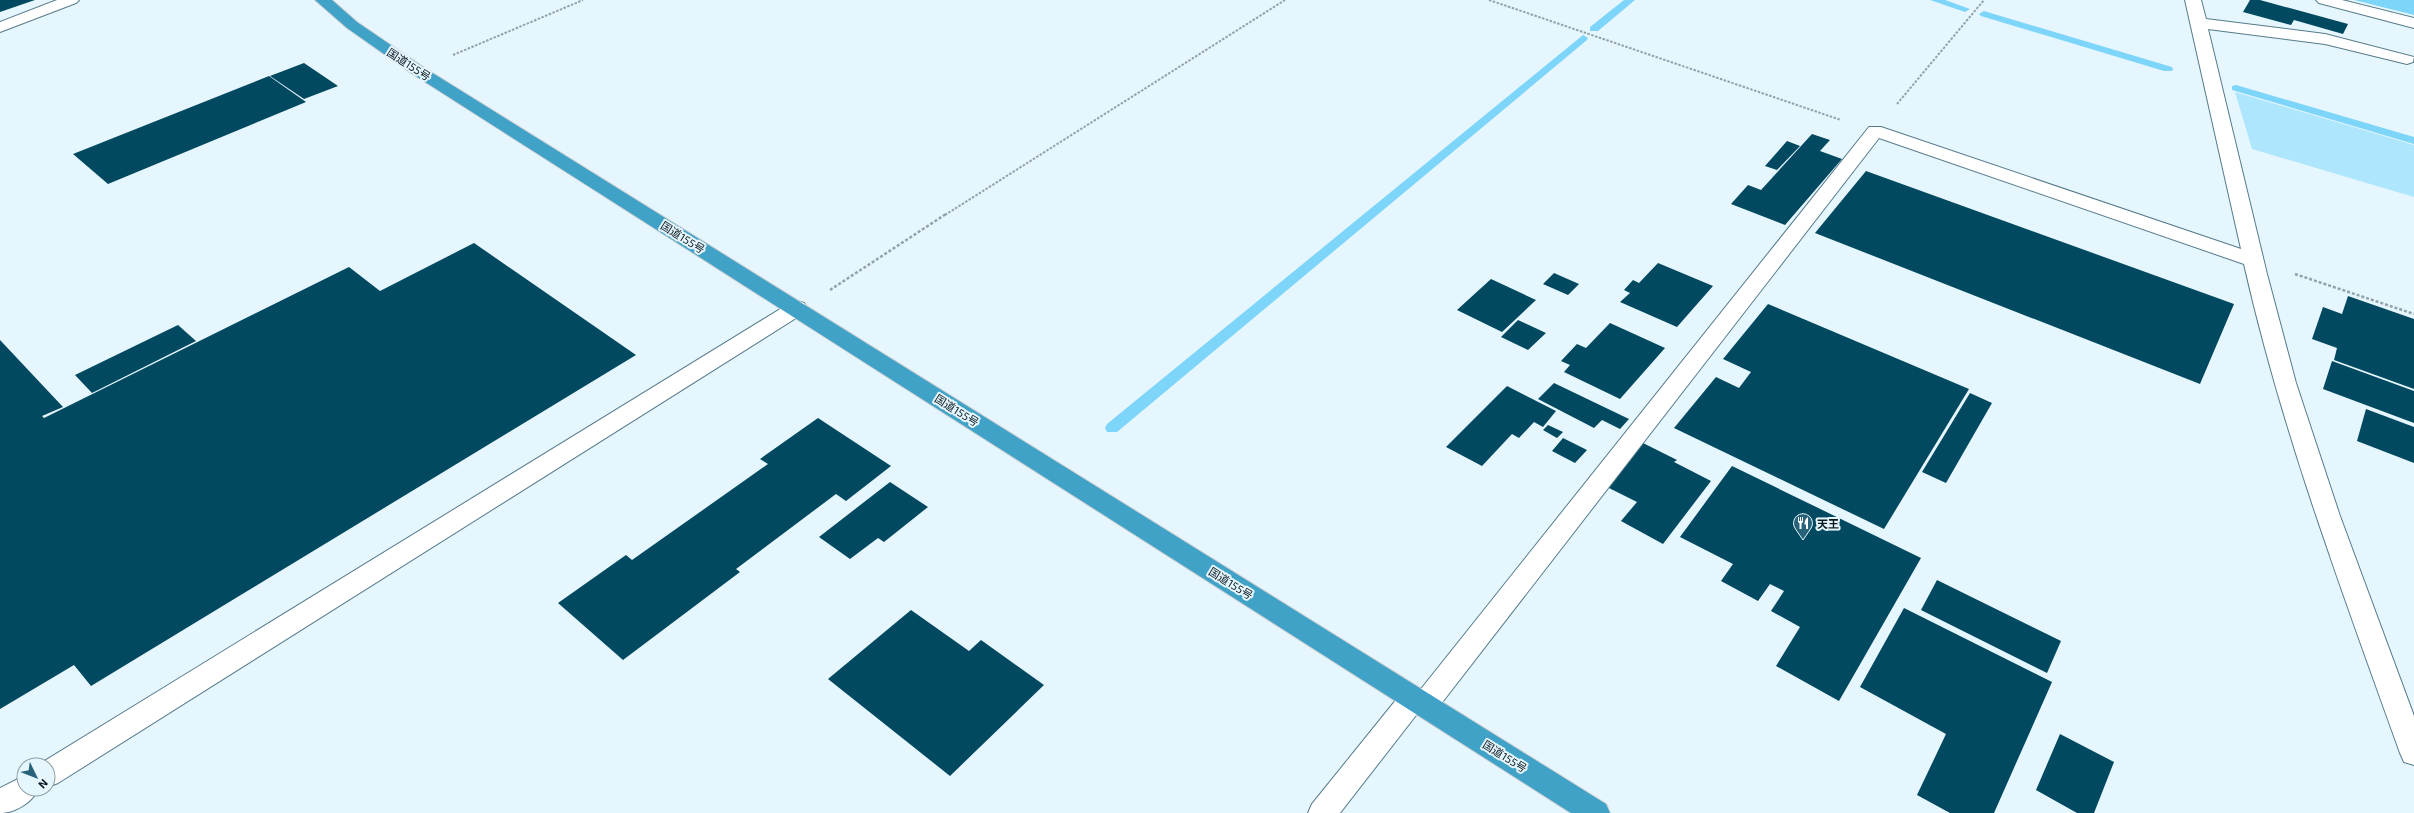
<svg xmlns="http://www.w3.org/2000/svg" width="2414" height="813" font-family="'Exo 2','Noto Sans JP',sans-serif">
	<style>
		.green { fill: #aee6fe }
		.water { fill: #7ed5fa }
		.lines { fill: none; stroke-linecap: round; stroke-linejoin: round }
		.stream { fill: #7ed5fa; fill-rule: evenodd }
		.building { fill: #004960 }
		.minor-casing { stroke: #557b8c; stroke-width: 2 }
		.highway-casing { stroke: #ced1d2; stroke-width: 2 }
		.path-far1 { stroke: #92a2a9; stroke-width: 2; stroke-dasharray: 2.5 1.5; stroke-linecap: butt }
		.path { stroke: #92a2a9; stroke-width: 2.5; stroke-dasharray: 3 2; stroke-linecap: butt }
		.minor { fill: #fff; fill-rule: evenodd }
		.highway { fill: #41a2c8; fill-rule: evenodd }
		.labels { text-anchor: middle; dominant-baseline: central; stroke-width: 4; stroke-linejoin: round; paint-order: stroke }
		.street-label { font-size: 11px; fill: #09191f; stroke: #e6f6fe }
		.poi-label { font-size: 11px; font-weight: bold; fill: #09191f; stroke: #e6f6fe; text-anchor: start }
	</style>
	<rect width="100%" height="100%" fill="#e6f6fe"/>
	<!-- green -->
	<path class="green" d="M2235 92 2414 145V197L2252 149Z"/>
	<!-- water -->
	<path class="water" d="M2354 0H2414V15Z"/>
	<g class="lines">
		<!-- stream -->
		<path class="stream" d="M1624 0H1635L1598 31H1590V27Z
			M1930 0H1945L1970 9 1965 12Z
			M1984 11 2172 67 2173 69 2172 71H2164L1981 16 1979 14Z
			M1583 35 1588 38 1587 40 1117 432H1107L1105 428 1107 424Z
			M2236 85 2414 137V144L2232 90V86Z"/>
	</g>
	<!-- building -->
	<path class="building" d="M0 0H35L0 12Z
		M2250 0H2260L2348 24 2343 34 2294 20 2291 25 2243 12Z
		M304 63 338 86 304 99 270 76Z
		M269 76 306 102 108 184 73 154Z
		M1812 134 1830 140 1820 151 1842 159 1785 225 1731 204 1748 185 1761 190Z
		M1787 141 1800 146 1777 170 1765 166Z
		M1866 171 2234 304 2200 384 1815 233Z
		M474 243 636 355 91 686 74 665 0 709V340L63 407 42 416 44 418 349 267 380 291Z
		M1658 263 1713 286 1677 327 1620 302 1630 293 1624 290 1633 280 1639 283Z
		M1554 273 1579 284 1568 295 1543 284Z
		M1491 279 1536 300 1502 332 1457 310Z
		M2348 296 2414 319V389L2334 360 2337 348 2312 339 2323 307 2342 314Z
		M1768 304 1969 389 1884 529 1674 428 1716 377 1739 388 1751 372 1723 359Z
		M1518 320 1546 333 1528 350 1501 337Z
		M1610 323 1665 348 1620 399 1564 372 1570 365 1561 361 1577 344 1586 348Z
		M178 325 196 341 92 393 75 375Z
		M2332 361 2414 391V423L2323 389Z
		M1554 383 1629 419 1620 429 1602 420 1594 428 1538 399Z
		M1507 386 1556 411 1543 427 1534 422 1519 438 1512 434 1482 466 1446 447Z
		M1970 393 1992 403 1946 483 1922 472Z
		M2366 409 2414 427V463L2357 441Z
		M818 418 891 466 846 501 836 494 736 569 740 572 623 660 558 603 626 555 632 560 768 464 760 459Z
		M1548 425 1563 432 1557 438 1543 430Z
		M1563 438 1587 450 1575 463 1552 451Z
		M1643 443 1677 460 1674 462 1711 481 1663 544 1621 521 1637 502 1607 487Z
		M1732 466 1921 558 1839 701 1776 666 1800 627 1771 611 1784 591 1770 584 1758 601 1721 581 1733 564 1680 537Z
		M890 482 928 507 884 542 878 538 850 559 819 537Z
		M1937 580 2061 641 2047 673 1921 610Z
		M1904 608 2052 682 1994 813H1950L1917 795 1946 734 1860 687Z
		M911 610 969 651 981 640 1044 685 950 776 828 679Z
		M2060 734 2114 762 2094 813H2077L2036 790Z"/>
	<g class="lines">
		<!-- minor casing -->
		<g class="minor-casing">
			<path id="minor" d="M57 0H79L76 3 0 32V22Z
				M2185 0H2201L2206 19 2325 34 2414 57 2413 62 2407 64 2325 44 2208 29 2267 274 2296 383 2340 516 2414 716V765L2404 762 2400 753C2342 591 2282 432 2244 264L1879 138 1434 713 1424 717 1417 714 1340 813H1308L1312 804 1404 690 1414 687 1421 689 1869 127H1881L2241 249Z
				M2316 0H2342L2414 18V28L2319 3Z
				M797 301 804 303 807 308 804 313 58 783 48 787V765H38L790 303Z
				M24 776V789H38C32 803 15 813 0 813V788Z"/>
		</g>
		<!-- highway casing -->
		<g class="highway-casing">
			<path id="highway" d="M315 0H332L357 22 423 67 1606 804 1610 813H1571L411 73 347 28Z"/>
		</g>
		<!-- path-far1 -->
		<path class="path-far1" d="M1489 0 1841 120
			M453 55 583 0
			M1897 104 1984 0
			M945 215 1285 0"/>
		<!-- path -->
		<path class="path" d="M2295 274 2414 314
			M830 290 946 214"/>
		<!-- minor -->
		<use href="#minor" class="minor"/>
		<!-- highway -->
		<use href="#highway" class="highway"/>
	</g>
	<!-- icons -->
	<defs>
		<g id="restaurant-pin" transform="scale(1)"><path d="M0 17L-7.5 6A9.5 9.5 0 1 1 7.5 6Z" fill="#266279" stroke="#e6f6fe"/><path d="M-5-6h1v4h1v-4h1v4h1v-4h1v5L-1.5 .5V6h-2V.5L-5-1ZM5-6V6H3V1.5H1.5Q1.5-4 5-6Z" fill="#fff"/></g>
	</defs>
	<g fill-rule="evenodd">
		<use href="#restaurant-pin" x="1803" y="523"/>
	</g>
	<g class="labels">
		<!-- street labels -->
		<g class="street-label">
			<text transform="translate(409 64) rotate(33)">国道155号</text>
			<text transform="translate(683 237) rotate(32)">国道155号</text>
			<text transform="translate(957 410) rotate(32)">国道155号</text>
			<text transform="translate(1231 583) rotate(32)">国道155号</text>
			<text transform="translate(1505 756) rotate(32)">国道155号</text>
		</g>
		<!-- poi labels -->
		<g class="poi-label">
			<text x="1817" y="523">天王</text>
		</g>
	</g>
	<!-- north arrow -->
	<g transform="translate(36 777) rotate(133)"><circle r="19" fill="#e6f6fe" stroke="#8e9ea5"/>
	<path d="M0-3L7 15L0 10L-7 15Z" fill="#266279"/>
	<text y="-6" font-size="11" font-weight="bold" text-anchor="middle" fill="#09191f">N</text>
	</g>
</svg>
